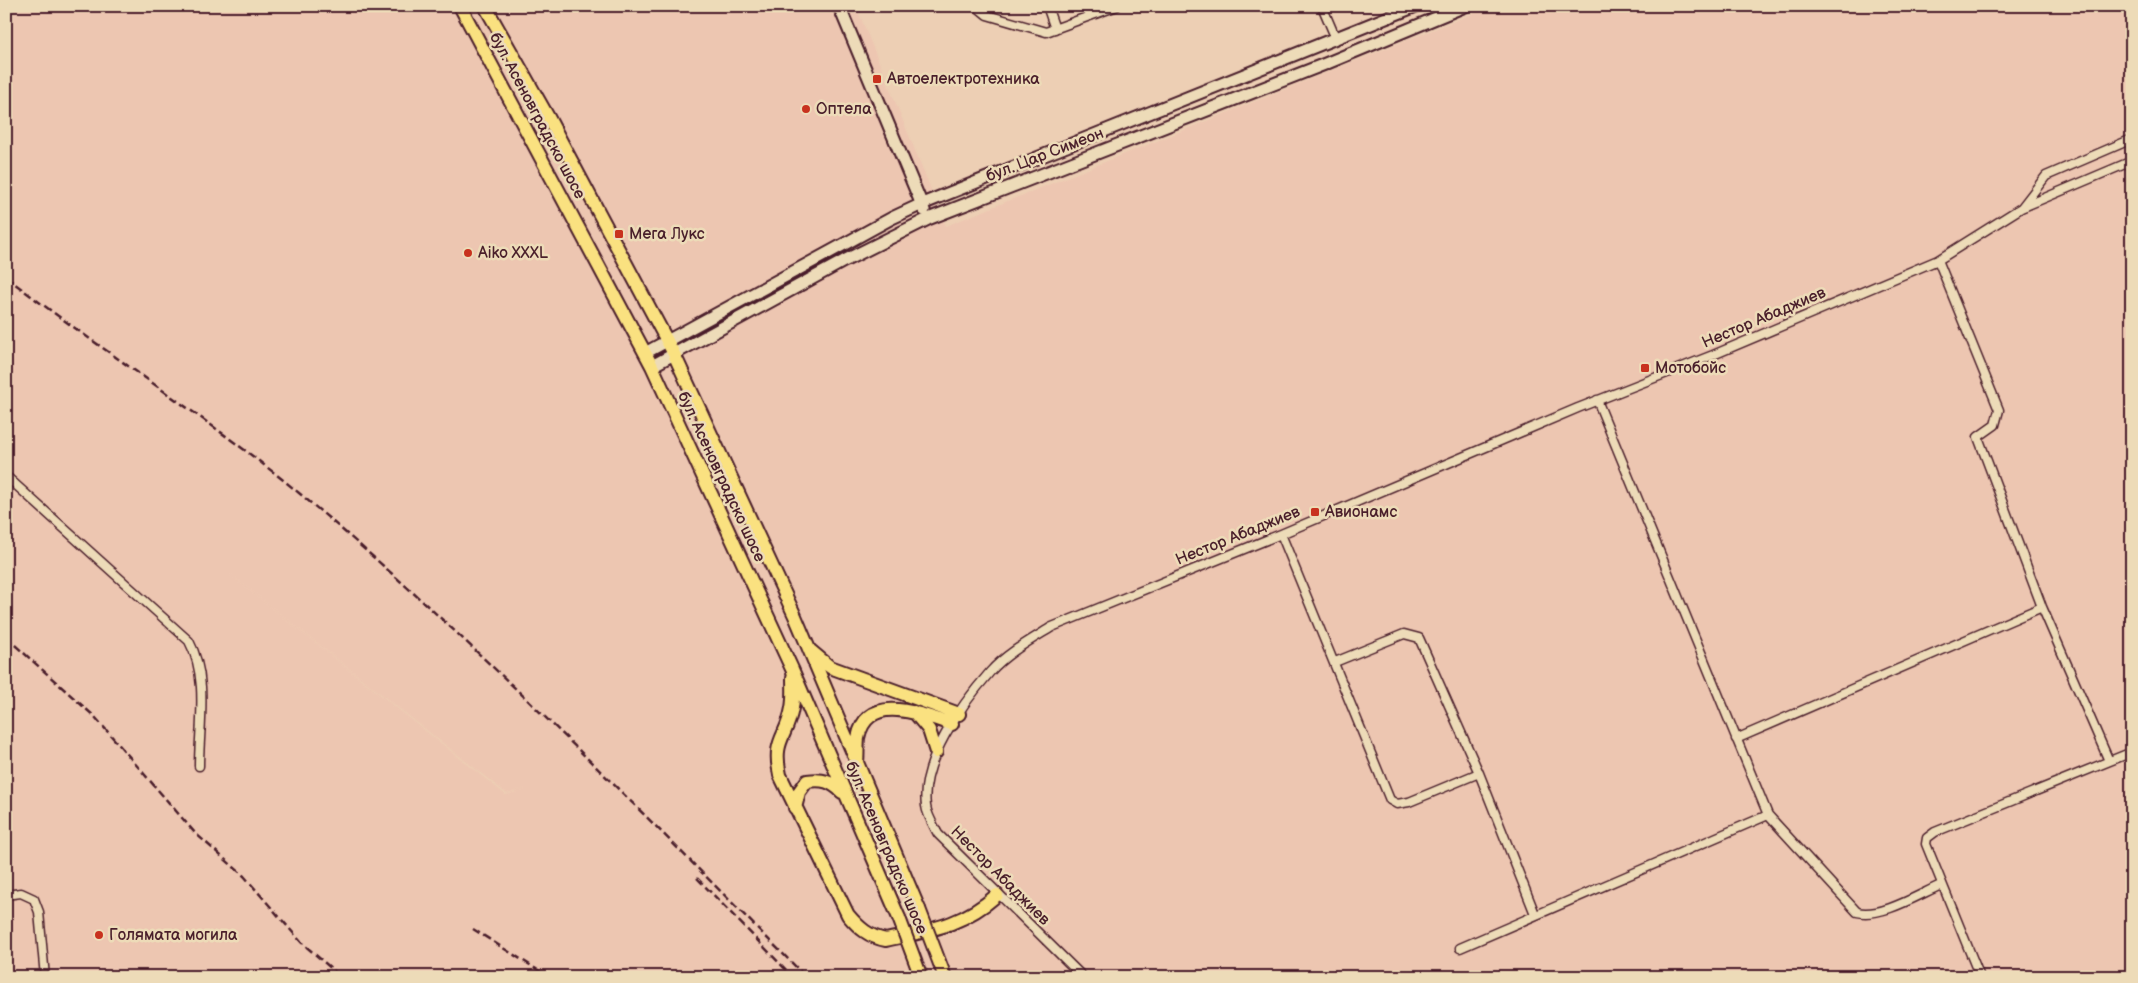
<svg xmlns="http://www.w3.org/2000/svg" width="2138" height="983" font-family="'Balsamiq Sans',sans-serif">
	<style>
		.built { fill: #edc6b1; fill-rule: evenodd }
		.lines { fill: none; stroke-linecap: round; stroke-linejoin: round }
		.street-casing { stroke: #4a1f2b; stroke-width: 11 }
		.secondary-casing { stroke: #4a1f2b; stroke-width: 15 }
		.primary-casing { stroke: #4a1f2b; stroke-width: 16 }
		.street { stroke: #eddbb8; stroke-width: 8 }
		.secondary { stroke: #eddbb8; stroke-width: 11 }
		.primary { stroke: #fae180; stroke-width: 12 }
		.rail { stroke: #4a1f2b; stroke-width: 2.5; stroke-dasharray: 8 4; stroke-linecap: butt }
		.primary-bridge-casing { stroke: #4a1f2b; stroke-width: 16; stroke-linecap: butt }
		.primary-bridge { stroke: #fae180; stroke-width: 12 }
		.poi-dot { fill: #c8321e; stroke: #eddbb8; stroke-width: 2 }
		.labels { text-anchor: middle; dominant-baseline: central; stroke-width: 5; stroke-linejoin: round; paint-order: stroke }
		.poi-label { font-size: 16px; fill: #4a1f2b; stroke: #eddbb8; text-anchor: start }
		.street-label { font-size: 16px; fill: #4a1f2b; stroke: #eddbb8 }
	</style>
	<rect width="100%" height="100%" fill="#edcfb4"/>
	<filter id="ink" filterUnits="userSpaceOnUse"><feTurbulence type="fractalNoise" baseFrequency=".02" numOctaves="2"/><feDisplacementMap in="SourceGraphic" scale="10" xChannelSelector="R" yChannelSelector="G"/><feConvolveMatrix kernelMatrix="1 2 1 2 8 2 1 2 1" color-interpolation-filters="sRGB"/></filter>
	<g filter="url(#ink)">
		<!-- built -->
		<path class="built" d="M6 6H856L946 226 1492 6H2132V977H6ZM227 572 507 794 526 789 506 795Z"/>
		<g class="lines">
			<!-- street casing -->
			<g class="street-casing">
				<path id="street" d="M976 6 987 15 1046 32 1117 6
					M1047 6 1055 29
					M1322 6 1336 39
					M2022 207 2046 176 2132 139
					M1938 260 1999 410 1995 425 1978 437 2042 607 2109 761
					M1597 400 1768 815 1857 912C1881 918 1918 895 1941 885
					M6 476 189 641C209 678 199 726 199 766
					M1281 534 1390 800 1397 804 1409 802 1479 773
					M1335 662 1404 634 1419 638 1479 773 1535 914
					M1736 739 2042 607
					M6 895 21 893 34 899 39 912 45 977
					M1460 948 1768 815
					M1083 977 938 834C934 826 927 815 926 806 920 762 962 704 990 672 1007 653 1031 640 1052 627L1281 534 1578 408 1713 355 1938 260 2021 208 2132 161
					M1980 977 1926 844 1927 838 1935 832 2132 752"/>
			</g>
			<!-- secondary casing -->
			<g class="secondary-casing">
				<path id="secondary" d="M839 6 924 210
					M645 353 892 218 922 204 1416 6
					M652 366 844 261 928 219 1325 64 1465 6"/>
			</g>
			<!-- primary casing -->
			<g class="primary-casing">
				<path id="primary" d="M460 6 652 366 792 669 899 918
					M485 6 549 119 674 354 795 616 919 909
					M811 651 830 667 959 714
					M793 677C793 687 794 698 792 708 787 738 772 739 780 775L848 915C859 928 869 937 886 940 930 930 962 926 997 895
					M914 712 929 730 936 752
					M857 762C858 754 857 746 858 738 867 691 923 715 952 724
					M795 808 799 792 807 781C823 779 831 781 842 792"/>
			</g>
			<!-- street -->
			<use href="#street" class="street"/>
			<!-- secondary -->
			<use href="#secondary" class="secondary"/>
			<!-- primary -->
			<use href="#primary" class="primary"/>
			<!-- rail -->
			<path class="rail" d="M6 277C102 351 206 416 299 493 478 643 641 812 806 977
				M6 637 95 717 195 833 244 876 301 942 341 977
				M697 878 793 977
				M473 929 549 977"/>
			<!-- primary-bridge casing -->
			<g class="primary-bridge-casing">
				<path id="primary-bridge" d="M919 909 945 977
					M899 918 921 977"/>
			</g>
			<!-- primary-bridge -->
			<use href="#primary-bridge" class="primary-bridge"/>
		</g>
	</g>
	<!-- markers -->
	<g class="poi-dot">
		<rect x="872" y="74" width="10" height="10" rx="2.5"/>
		<circle cx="806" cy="109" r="5"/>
		<rect x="614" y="229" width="10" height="10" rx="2.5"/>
		<circle cx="468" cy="253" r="5"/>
		<rect x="1640" y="363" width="10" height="10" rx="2.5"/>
		<rect x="1310" y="507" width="10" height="10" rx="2.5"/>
		<circle cx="99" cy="935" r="5"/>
	</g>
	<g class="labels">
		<!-- poi labels -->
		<g class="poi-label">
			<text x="887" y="79">Автоелектротехника</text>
			<text x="816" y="109">Оптела</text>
			<text x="629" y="234">Мега Лукс</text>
			<text x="478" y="253">Aiko XXXL</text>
			<text x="1655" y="368">Мотобойс</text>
			<text x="1325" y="512">Авионамс</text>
			<text x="109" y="935">Голямата могила</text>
		</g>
		<!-- street labels -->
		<g class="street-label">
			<text transform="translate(537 116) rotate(62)">бул. Асеновградско шосе</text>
			<text transform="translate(1045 155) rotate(-21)">бул. Цар Симеон</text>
			<text transform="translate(1764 318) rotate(-23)">Нестор Абаджиев</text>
			<text transform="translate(721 477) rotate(65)">бул. Асеновградско шосе</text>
			<text transform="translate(1238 536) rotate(-22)">Нестор Абаджиев</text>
			<text transform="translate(886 848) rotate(67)">бул. Асеновградско шосе</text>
			<text transform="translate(1000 876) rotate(45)">Нестор Абаджиев</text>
		</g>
	</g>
	<!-- margin -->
	<rect width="2138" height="983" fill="none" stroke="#eddbb8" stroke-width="25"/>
	<rect x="12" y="12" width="2113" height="958" fill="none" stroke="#4a1f2b" stroke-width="2" filter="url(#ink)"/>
</svg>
